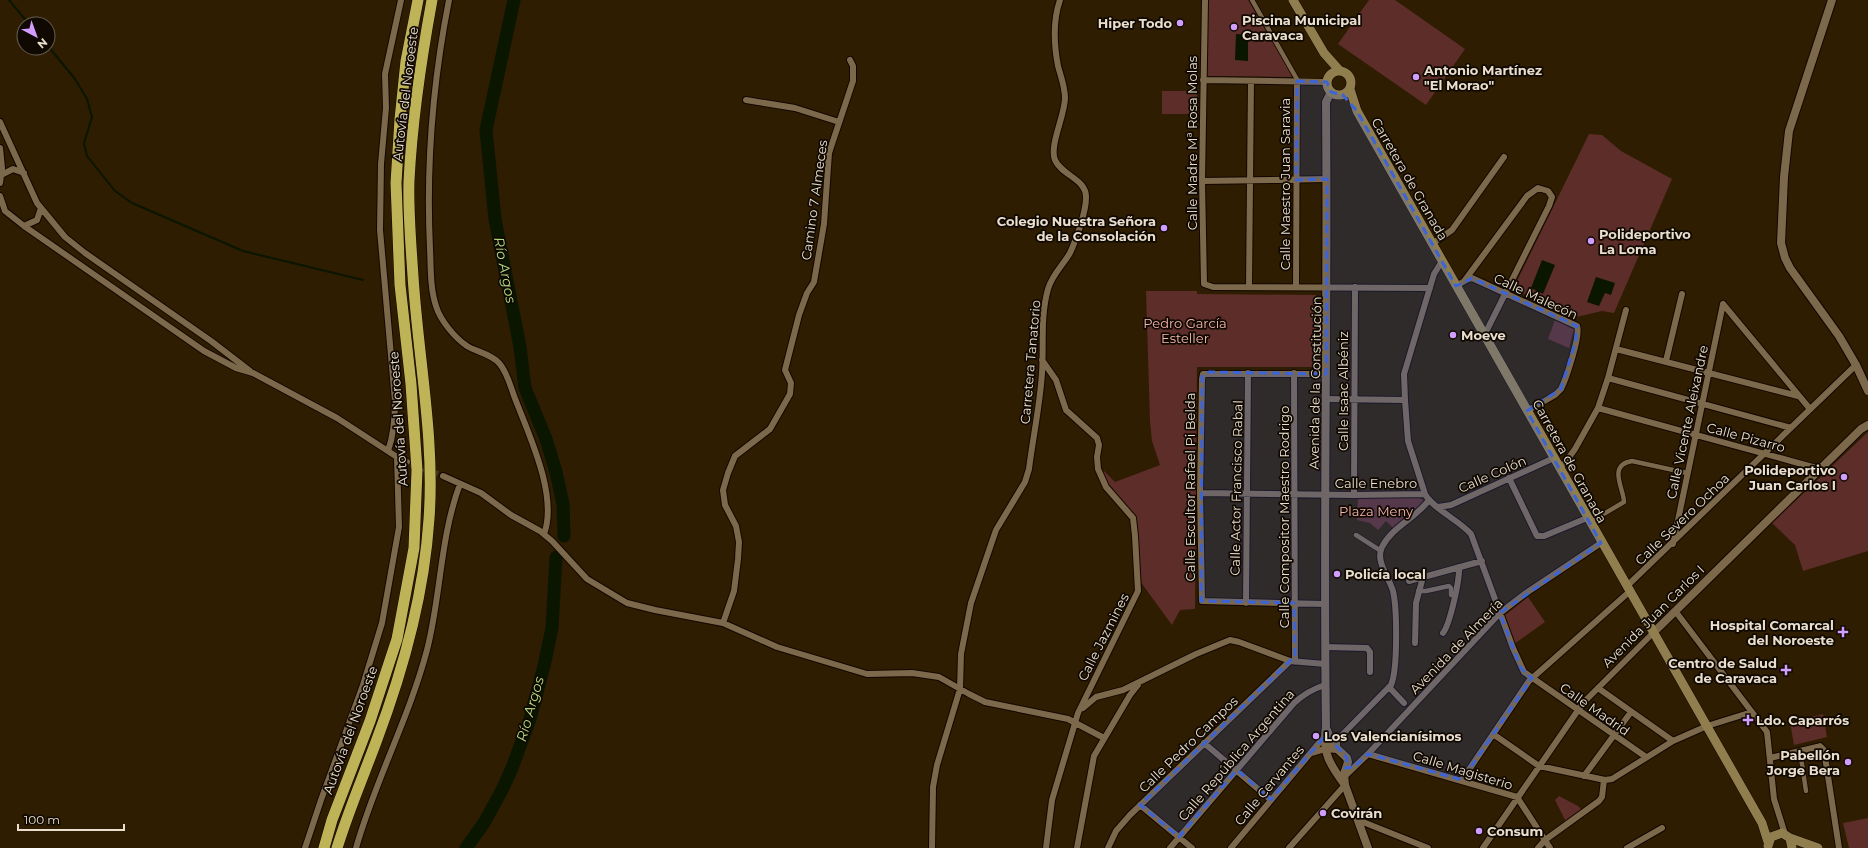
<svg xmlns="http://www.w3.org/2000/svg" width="1868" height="848" font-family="Montserrat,sans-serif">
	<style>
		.green { fill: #5d2d29 }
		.water { fill: #0a1600 }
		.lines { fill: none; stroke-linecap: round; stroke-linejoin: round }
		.stream { stroke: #0a1600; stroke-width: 2 }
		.river { stroke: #0a1600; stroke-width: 13 }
		.minor-tunnel { stroke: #4a3a20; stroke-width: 6; stroke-dasharray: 6 3; stroke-linecap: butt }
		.pedestrian-casing { stroke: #130700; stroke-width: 6 }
		.minor-casing { stroke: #130700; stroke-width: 8 }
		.tertiary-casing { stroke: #130700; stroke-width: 10 }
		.secondary-casing { stroke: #130700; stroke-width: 10 }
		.motorway-casing { stroke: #130700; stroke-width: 12 }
		.pedestrian { stroke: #7c684b; stroke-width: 4.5 }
		.minor { stroke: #7c684b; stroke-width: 6 }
		.tertiary { stroke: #7c684b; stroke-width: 8 }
		.secondary { stroke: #907e4e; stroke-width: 9 }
		.motorway { stroke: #beb356; stroke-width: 11 }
		.marked { fill: #3c64d7; fill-opacity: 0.2; stroke: #3c64d7; stroke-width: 3; stroke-dasharray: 8 5; stroke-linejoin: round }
		.poi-dot { fill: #d19dfe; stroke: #100901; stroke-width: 1.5 }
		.labels { text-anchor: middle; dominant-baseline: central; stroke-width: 3.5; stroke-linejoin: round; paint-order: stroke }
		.poi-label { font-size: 13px; font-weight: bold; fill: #eadfcf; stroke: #100901; text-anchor: start }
		.street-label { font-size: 13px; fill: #eadfcf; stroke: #100901 }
		.park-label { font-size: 13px; fill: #f7b7b1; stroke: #100901 }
		.water-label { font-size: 14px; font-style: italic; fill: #b4dd82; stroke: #100901 }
	</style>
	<rect width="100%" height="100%" fill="#2e1d01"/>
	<!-- green -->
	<path class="green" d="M1205 0H1248L1293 77 1204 76Z
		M1369 0H1395L1465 49 1426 105 1338 44Z
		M1162 91H1197V114H1162Z
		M1589 134 1602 135 1621 151 1672 179 1614 313 1602 311 1576 317 1513 289Z
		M1146 291H1197V294L1316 295V367H1197L1195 609 1180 610 1172 625 1140 581 1136 529 1102 475 1104 471 1115 482 1160 465 1152 441 1150 422Z
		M1555 320 1574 329 1569 348 1548 339Z
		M1868 432V551L1803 571 1795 545 1772 523Z
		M1358 498H1420L1423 500 1424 504 1394 529 1386 521 1378 530 1370 523 1357 520Z
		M1528 597 1545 622 1514 644 1504 616Z
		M1823 714 1827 737 1794 745 1790 722Z
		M1559 796 1578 806 1583 811 1566 822 1555 800Z
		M1868 818V848H1849L1843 823Z"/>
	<!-- water -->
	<path class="water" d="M1236 34 1248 35V61L1235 60Z
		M1542 260 1555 265 1543 294 1531 288Z
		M1596 277 1615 283 1611 295 1605 293 1599 306 1587 302Z"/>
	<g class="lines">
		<!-- stream -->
		<path class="stream" d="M9 0 29 24
			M48 46 75 79 87 99 92 117 84 143 87 156 115 191 132 203 243 251 363 280"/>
		<!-- river -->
		<path class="river" d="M514 0 486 130 495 219 520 347 525 388 546 439 556 472 563 504 564 536
			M466 848 484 823 502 790 512 768 530 719 544 666 552 628 556 557"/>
		<!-- minor-tunnel -->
		<path class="minor-tunnel" d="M407 462 443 476"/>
		<!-- pedestrian casing -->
		<g class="pedestrian-casing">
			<path id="pedestrian" d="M1252 0 1298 81
				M1590 522 1624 502C1624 489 1607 465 1632 461L1687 473
				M1356 535 1381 551
				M1418 591H1426L1449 586 1451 588V595H1454
				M1800 751 1806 791"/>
		</g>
		<!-- minor casing -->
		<g class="minor-casing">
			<path id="minor" d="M449 0C433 81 426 166 430 249 431 268 430 288 436 306 440 320 455 338 467 346 477 352 491 354 499 363 508 373 511 389 516 401 530 437 558 497 544 534
				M1205 0 1202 181 1204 284 1213 287 1430 288
				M1203 80 1327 82
				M746 100 795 108 839 122
				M0 122 37 203 65 237 85 253 211 341 250 371
				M0 148 2 168 0 183
				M1 175 13 169 24 173
				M1202 181 1327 179
				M0 196 5 211 24 226 204 351 236 368 253 373 337 418 397 457 407 462
				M24 226 37 220 41 208
				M1432 244 1452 230 1504 157
				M1442 261 1434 274 1404 374 1405 400 1408 441 1425 494C1432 508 1460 521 1471 534L1513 648 1524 672 1646 757
				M1465 280 1527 196 1538 188 1548 191 1552 197 1549 206 1484 336
				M1249 286 1251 81
				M1456 286 1468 279 1472 278 1577 326C1581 335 1566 379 1561 389L1555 395 1527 411
				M1296 287 1297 81
				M1723 304 1810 409
				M1616 349 1798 396
				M1042 360 1056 380 1066 410 1097 438 1099 445 1097 457 1098 469 1106 487 1133 518 1135 536 1138 591 1078 713 1052 800 1046 848
				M1666 361 1682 294
				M1294 373 1295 662
				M1608 378 1791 428
				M1326 399 1405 400
				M1598 408 1820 469
				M388 451C394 434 395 419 395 401L380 230 381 164 386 108 385 74 401 0
				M1559 467 1565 463 1575 449 1598 408 1608 378 1626 310
				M443 476 481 493 511 515 540 531 552 541 587 579 627 603 655 610 723 623 777 647 867 674 912 673 939 677 969 694 985 702 1068 719 1104 738
				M1509 478 1537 536H1544L1587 518
				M1200 493 1354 495 1425 494
				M1354 495 1355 287
				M1438 507 1451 505 1554 458
				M1673 544 1723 304
				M1409 581 1482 561
				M1626 587 1856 365
				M1246 603 1248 373
				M1325 604 1202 601 1200 493 1202 379 1203 374H1326
				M1676 612 1767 732 1774 799 1785 834
				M723 623 734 591 738 559 739 542 736 526 725 505 723 490 728 473 735 456 770 429 790 394 791 383 785 370 799 315 807 293 814 282 824 224 829 153 853 81V66L850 60
				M1443 633C1450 624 1460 579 1459 567
				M1415 643 1416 603 1423 577
				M1325 647 1367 648 1370 652V672
				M1389 687 1404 703
				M1598 688 1673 741
				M1083 708 1096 697 1123 690 1196 654 1230 640 1239 642 1290 661 1325 664
				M1493 734 1539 766 1605 780 1612 779 1673 741 1707 726 1752 712
				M1204 743 1271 800
				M1311 753 1325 749 1337 750V741L1340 737 1391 685C1398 669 1397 608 1393 591 1389 577 1375 561 1382 547 1392 527 1416 518 1429 500
				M1368 754 1517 797 1550 848
				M1770 758 1817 747 1820 746 1824 750 1839 848
				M1345 776 1368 754 1500 613 1526 593 1601 543
				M1584 776 1631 712
				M1462 780 1529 681 1629 592
				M1140 805 1192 848
				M1358 820 1428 848
				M305 848 321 800 363 685 382 623 399 527 397 457
				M356 848C375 781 409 718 427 650 441 596 440 537 460 484
				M932 848 933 787 937 765 960 689 961 654 971 603 996 530 1025 482 1029 469C1033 437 1040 405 1042 373 1044 345 1040 318 1048 289 1052 275 1063 265 1070 253 1076 240 1086 212 1086 198 1087 179 1062 176 1055 160 1049 146 1065 115 1065 98 1065 87 1061 77 1058 66 1054 45 1053 20 1060 0
				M1077 848 1094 756 1130 695 1138 685
				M1108 848 1116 831 1130 815 1290 661
				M1170 848 1294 703C1304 694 1312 689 1325 685
				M1231 848 1324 737
				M1289 848 1345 785
				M1483 848 1583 703 1653 633
				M1538 848 1545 840 1599 801 1602 797 1604 780
				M1627 848 1662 828"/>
		</g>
		<!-- tertiary casing -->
		<g class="tertiary-casing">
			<path id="tertiary" d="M1832 0 1789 131 1784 177 1781 243 1785 258 1790 268 1839 336 1856 365 1868 391
				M1331 92 1326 102C1328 310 1323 519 1326 727 1322 753 1330 765 1345 785
				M1653 633 1861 429 1868 425
				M1327 730 1332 744 1347 758 1348 762 1344 774 1345 785 1368 848"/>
		</g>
		<!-- secondary casing -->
		<g class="secondary-casing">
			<path id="secondary" d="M1293 0 1324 53 1340 71
				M1327 83a12 12 0 1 1 24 0a12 12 0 1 1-24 0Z
				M1350 89 1357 111 1754 809 1762 823 1768 842
				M1790 838 1818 848
				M1768 846 1771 837 1782 833 1790 838 1792 848"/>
		</g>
		<!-- motorway casing -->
		<g class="motorway-casing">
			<path id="motorway" d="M324 848 332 820 370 721 397 639 414 548 417 470 411 384 400 285 396 183 400 119 406 61 418 0
				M337 848C348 812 363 777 376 742 403 671 424 595 429 519 435 438 418 357 413 276 411 245 408 212 409 181 412 120 421 60 432 0"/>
		</g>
		<!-- pedestrian -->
		<use href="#pedestrian" class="pedestrian"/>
		<!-- minor -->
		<use href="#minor" class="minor"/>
		<!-- tertiary -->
		<use href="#tertiary" class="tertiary"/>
		<!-- secondary -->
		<use href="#secondary" class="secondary"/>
		<!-- motorway -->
		<use href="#motorway" class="motorway"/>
	</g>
	<!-- marked area -->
	<path class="marked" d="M1297 81 1327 82 1331 92 1343 95 1357 111 1456 286 1472 278 1577 326 1576 340 1561 389 1527 411 1601 543 1500 613 1521 668 1532 678 1462 780 1368 754 1354 767 1345 768 1347 758 1326 735 1271 800 1237 770 1179 837 1140 805 1295 656 1294 603 1201 601 1202 376 1209 372 1326 374 1327 179 1296 180Z"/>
	<!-- markers -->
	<g class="poi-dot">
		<circle cx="1180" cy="23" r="4"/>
		<circle cx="1234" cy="27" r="4"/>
		<circle cx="1416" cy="77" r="4"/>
		<circle cx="1164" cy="228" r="4"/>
		<circle cx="1591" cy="241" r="4"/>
		<circle cx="1453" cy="335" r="4"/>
		<circle cx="1844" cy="477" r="4"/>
		<circle cx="1337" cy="574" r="4"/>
		<path d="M1841 626h4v4h4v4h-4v4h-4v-4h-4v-4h4z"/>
		<path d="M1784 664h4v4h4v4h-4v4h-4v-4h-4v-4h4z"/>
		<path d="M1746 714h4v4h4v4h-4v4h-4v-4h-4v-4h4z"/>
		<circle cx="1316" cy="736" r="4"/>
		<circle cx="1848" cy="762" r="4"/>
		<circle cx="1323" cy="813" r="4"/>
		<circle cx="1479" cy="831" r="4"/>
	</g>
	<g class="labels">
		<!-- poi labels -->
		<g class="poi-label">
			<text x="1242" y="20">Piscina Municipal<tspan x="1242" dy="15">Caravaca</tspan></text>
			<text x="1172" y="23" text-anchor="end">Hiper Todo</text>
			<text x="1424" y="70">Antonio Martínez<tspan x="1424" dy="15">"El Morao"</tspan></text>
			<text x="1156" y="221" text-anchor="end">Colegio Nuestra Señora<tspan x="1156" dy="15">de la Consolación</tspan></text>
			<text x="1599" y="234">Polideportivo<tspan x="1599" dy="15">La Loma</tspan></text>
			<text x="1461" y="335">Moeve</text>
			<text x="1836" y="470" text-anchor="end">Polideportivo<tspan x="1836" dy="15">Juan Carlos I</tspan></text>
			<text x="1345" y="574">Policía local</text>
			<text x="1834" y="625" text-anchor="end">Hospital Comarcal<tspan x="1834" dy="15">del Noroeste</tspan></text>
			<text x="1777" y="663" text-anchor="end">Centro de Salud<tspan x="1777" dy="15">de Caravaca</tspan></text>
			<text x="1756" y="720">Ldo. Caparrós</text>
			<text x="1324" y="736">Los Valencianísimos</text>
			<text x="1840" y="755" text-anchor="end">Pabellón<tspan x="1840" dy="15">Jorge Bera</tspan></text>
			<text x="1331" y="813">Covirán</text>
			<text x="1487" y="831">Consum</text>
		</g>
		<!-- street labels -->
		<g class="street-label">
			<text transform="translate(405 94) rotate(-83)">Autovía del Noroeste</text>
			<text transform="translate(1192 143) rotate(-90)">Calle Madre Mª Rosa Molas</text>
			<text transform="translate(1410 179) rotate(60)">Carretera de Granada</text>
			<text transform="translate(1285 184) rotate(-90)">Calle Maestro Juan Saravia</text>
			<text transform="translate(814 200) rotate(-82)">Camino 7 Almeces</text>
			<text transform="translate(1536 296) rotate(25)">Calle Malecón</text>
			<text transform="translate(1030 362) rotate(-85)">Carretera Tanatorio</text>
			<text transform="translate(1315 383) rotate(-89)">Avenida de la Constitución</text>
			<text transform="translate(1343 391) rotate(-90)">Calle Isaac Albéniz</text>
			<text transform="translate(398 419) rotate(-94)">Autovía del Noroeste</text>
			<text transform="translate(1687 422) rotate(-78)">Calle Vicente Aleixandre</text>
			<text transform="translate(1746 437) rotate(15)">Calle Pizarro</text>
			<text transform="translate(1570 461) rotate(61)">Carretera de Granada</text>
			<text transform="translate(1492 474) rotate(-24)">Calle Colón</text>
			<text x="1376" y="483">Calle Enebro</text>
			<text transform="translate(1190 487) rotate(-90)">Calle Escultor Rafael Pi Belda</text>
			<text transform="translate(1236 488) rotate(-89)">Calle Actor Francisco Rabal</text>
			<text transform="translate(1284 517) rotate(-90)">Calle Compositor Maestro Rodrigo</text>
			<text transform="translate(1682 519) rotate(-44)">Calle Severo Ochoa</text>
			<text transform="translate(1653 616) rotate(-45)">Avenida Juan Carlos I</text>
			<text transform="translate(1103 637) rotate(-63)">Calle Jazmines</text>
			<text transform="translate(1456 646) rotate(-46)">Avenida de Almería</text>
			<text transform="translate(1595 709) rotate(35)">Calle Madrid</text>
			<text transform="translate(350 730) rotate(-70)">Autovía del Noroeste</text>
			<text transform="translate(1188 744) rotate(-44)">Calle Pedro Campos</text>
			<text transform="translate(1236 755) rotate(-49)">Calle República Argentina</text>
			<text transform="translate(1463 770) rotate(17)">Calle Magisterio</text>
			<text transform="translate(1269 785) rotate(-50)">Calle Cervantes</text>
		</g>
		<!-- park labels -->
		<g class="park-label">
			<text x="1185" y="323">Pedro García<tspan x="1185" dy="15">Esteller</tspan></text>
			<text x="1376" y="511">Plaza Meny</text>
		</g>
		<!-- water labels -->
		<g class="water-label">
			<text transform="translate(505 270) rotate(79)">Río Argos</text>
			<text transform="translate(530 709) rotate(-74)">Río Argos</text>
		</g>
	</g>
	<!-- north arrow -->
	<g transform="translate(36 36) rotate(139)"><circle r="19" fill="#100901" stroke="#675f53"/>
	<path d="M0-3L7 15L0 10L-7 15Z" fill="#d19dfe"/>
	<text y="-6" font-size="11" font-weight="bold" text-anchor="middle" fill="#eadfcf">N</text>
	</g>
	<!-- scale -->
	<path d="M18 824v6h106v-6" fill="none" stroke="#eadfcf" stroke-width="2"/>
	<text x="24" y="824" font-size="12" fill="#eadfcf" stroke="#100901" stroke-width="3" paint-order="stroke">100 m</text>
</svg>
